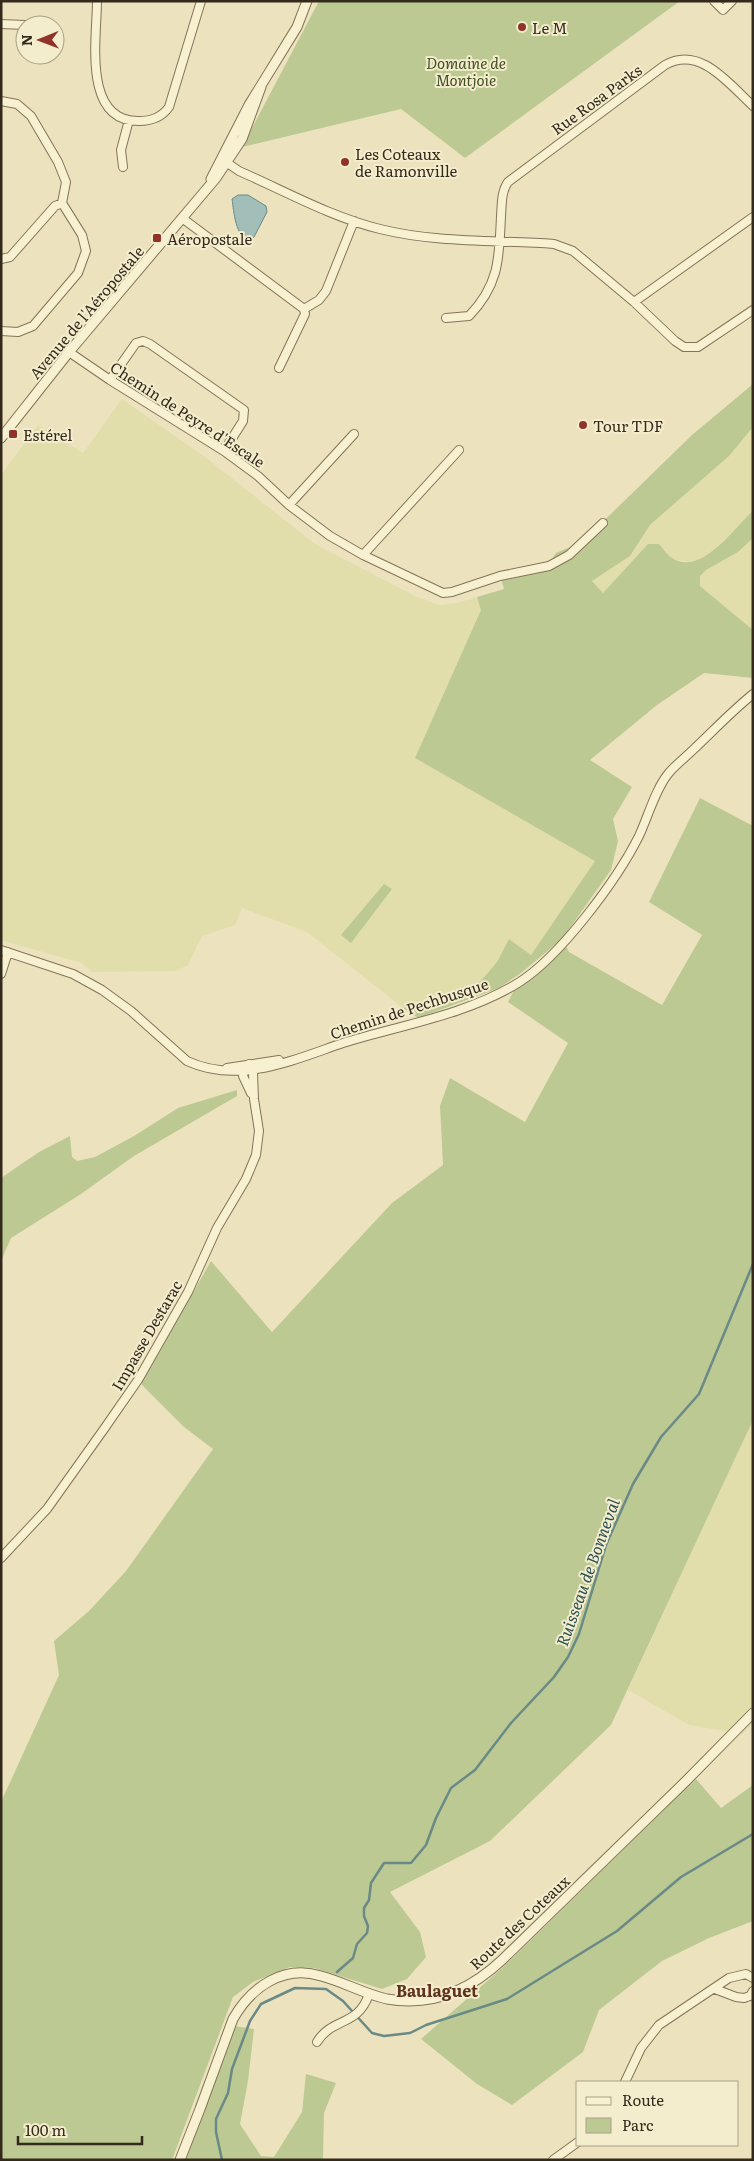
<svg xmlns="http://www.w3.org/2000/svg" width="754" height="2161" font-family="Literata,serif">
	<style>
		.farmland { fill: #e1deac }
		.green { fill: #bdc993 }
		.water { fill: #a1beb8; stroke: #698a86 }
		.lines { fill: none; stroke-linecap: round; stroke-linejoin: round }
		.stream { stroke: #698a86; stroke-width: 2.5 }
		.minor-casing { stroke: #837458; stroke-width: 10 }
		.tertiary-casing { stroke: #837458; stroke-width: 11 }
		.minor { stroke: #f7f0d1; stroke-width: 8 }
		.tertiary { stroke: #f7f0d1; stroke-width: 9 }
		.poi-dot { fill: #90342a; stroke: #f4edcd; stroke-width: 2 }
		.labels { text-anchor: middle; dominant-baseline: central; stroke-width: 4; stroke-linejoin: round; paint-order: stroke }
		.poi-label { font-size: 15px; fill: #332a1c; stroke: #f4edcd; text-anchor: start }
		.park-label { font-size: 15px; font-style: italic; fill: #3f4f23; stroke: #f4edcd }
		.street-label { font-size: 15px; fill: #332a1c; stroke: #f4edcd }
		.water-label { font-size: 16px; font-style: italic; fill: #2b5153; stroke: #f4edcd }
		.neighbourhood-label { font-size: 16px; font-weight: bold; fill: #5e321d; stroke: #f4edcd }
	</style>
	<rect width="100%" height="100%" fill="#ece3be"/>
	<!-- farmland -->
	<path class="farmland" d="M122 399 205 457 315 544 415 596 439 605 457 603 477 597 481 610 415 758 596 860 531 955 509 939 497 962 480 982 403 1008 307 932 242 908 235 925 202 936 188 965 176 971 92 972 82 963 1 940V475L38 425 83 453Z
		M753 427V511L707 557 688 562 672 559 659 544H649L603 593 592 581 630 556 650 525 729 456Z
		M753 538V630L700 586V576L706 570 738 552Z
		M753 1420V1723L742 1734 689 1725 628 1690Z"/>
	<!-- green -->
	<path class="green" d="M319 1H680L465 158 401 109 242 147Z
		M753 384V427L729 456 650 525 630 556 592 581 603 593 648 544H659C663 548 667 555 672 558 702 577 734 527 753 511V538L738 552 706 570 700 576V586L753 630V678L704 673 657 705 590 760 632 787 613 819 618 841 611 870 562 939 521 973 499 988 418 1018 403 1008 480 982 497 962 509 939 531 955 595 861 415 758 481 610 477 597 504 589 500 575 549 563 556 553 582 542 692 435Z
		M700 798 753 826V1420L611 1725 490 1841 390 1892 420 1932 426 1957 407 1979 382 1989 314 1968 290 1967 253 1982 233 1997 172 2160H1V1802L59 1675 54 1641 89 1611 126 1571 213 1449 184 1427 141 1384 211 1261 272 1332 392 1203 443 1165 440 1106 450 1078 525 1122 568 1043 508 1002 514 990 535 977 566 946 569 952 662 1005 702 935 649 902Z
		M384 884 392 889 351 943 341 935Z
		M237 1090V1096L134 1156 81 1194 11 1238 1 1261V1178L39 1152 70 1136 72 1157 77 1161 95 1157 134 1136 178 1108Z
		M696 1779 721 1808 753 1785V1921L709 1938 662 1961 599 2010 583 2052 512 2105 477 2084 421 2039 501 1969Z
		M234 2026 254 2029 248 2081 240 2124 261 2156 274 2157 302 2112 306 2074 336 2083 324 2113 323 2160H186Z"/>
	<!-- water -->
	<path class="water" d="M238 195H248L266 206 267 212 254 237 250 240C235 237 234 212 232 199Z"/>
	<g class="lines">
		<!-- stream -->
		<path class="stream" d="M337 1972 353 1958 357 1944 367 1933 368 1926 364 1916V1908L369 1900 371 1883 384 1863H411L426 1845 436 1818 451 1788 475 1770 511 1723 554 1677 568 1657 579 1634 606 1545 633 1484 661 1437 699 1394 753 1264
			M222 2160 216 2132V2119L228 2093 232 2069 250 2021 261 2004 295 1988 326 1989 343 2001 372 2033 384 2036 410 2033 426 2025 507 1999 617 1931 681 1877 753 1834"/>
		<!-- minor casing -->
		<g class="minor-casing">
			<path id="minor" d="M97 1C97 37 82 122 139 121 151 121 162 117 169 107L201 1
				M714 1 723 10 732 1
				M1 24 25 25
				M1 101 17 104 31 116 58 162 66 182 62 203 55 206 10 257 1 259
				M223 160 239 171C285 191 331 217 380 229 436 243 496 240 554 244L573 251 634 302 675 341 684 347H698L753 310
				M123 167 121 150 129 120
				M182 218 304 309
				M634 302 753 217
				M304 309 319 300 326 291 354 221
				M446 318 469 316C500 284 499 257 501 216 502 204 501 192 508 182L665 65C700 45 729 84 753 106
				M1 331 18 332 33 326 78 273 86 251 82 235 62 203
				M69 352 110 380 224 451 258 476 289 505 330 536 363 555 443 593 452 592 500 576 549 566 569 555 603 523
				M279 368 305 314 304 309
				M110 380 136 343 143 341 150 344 244 410 243 421 224 451
				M289 505 354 434
				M363 555 459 450
				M1 950 73 974 102 990 131 1011 187 1061C239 1085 293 1060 343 1043 401 1025 466 1015 518 983 560 957 617 880 639 836 648 817 655 790 668 774 675 765 686 757 695 748 714 730 732 711 753 694
				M1 974 8 952
				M227 1068 279 1060
				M245 1069 243 1076 251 1093
				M1 1558 47 1509 104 1429 138 1380 188 1292 217 1228 246 1179 256 1155 259 1131 254 1099 253 1073 249 1064
				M715 1989 736 1997 744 1998 750 1996 753 1991
				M317 2042C332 2017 358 2027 369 1994
				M625 2082 641 2048 659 2025 729 1978 746 1974 753 1978
				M553 2160 578 2142"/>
		</g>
		<!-- tertiary casing -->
		<g class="tertiary-casing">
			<path id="tertiary" d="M211 179 249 105 297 27 307 1
				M1 438 69 352 216 178 242 139 261 87
				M180 2160 200 2109 233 2019C251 1987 284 1964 321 1976 344 1982 364 1994 387 1999 431 2007 470 1990 502 1960L686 1781 753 1713"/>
		</g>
		<!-- minor -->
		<use href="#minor" class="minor"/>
		<!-- tertiary -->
		<use href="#tertiary" class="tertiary"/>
	</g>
	<!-- markers -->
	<g class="poi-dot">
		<circle cx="522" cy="27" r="5"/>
		<circle cx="345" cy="162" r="5"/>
		<rect x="152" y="233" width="10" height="10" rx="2.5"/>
		<circle cx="583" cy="425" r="5"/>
		<rect x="8" y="429" width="10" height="10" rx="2.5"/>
	</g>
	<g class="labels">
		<!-- poi labels -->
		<g class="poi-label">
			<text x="532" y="27">Le M</text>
			<text x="355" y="153">Les Coteaux<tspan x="355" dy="17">de Ramonville</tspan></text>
			<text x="167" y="238">Aéropostale</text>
			<text x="593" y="425">Tour TDF</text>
			<text x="23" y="434">Estérel</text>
		</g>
		<!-- park labels -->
		<g class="park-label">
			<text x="466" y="62">Domaine de<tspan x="466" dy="17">Montjoie</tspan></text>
		</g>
		<!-- street labels -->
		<g class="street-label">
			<text transform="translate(596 99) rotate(-36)">Rue Rosa Parks</text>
			<text transform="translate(86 312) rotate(-50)">Avenue de l'Aéropostale</text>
			<text transform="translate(188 414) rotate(33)">Chemin de Peyre d'Escale</text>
			<text transform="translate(409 1008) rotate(-18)">Chemin de Pechbusque</text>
			<text transform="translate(146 1335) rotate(-60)">Impasse Destarac</text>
			<text transform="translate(519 1922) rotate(-43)">Route des Coteaux</text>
		</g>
		<!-- water labels -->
		<g class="water-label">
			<text transform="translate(587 1572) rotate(-70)">Ruisseau de Bonneval</text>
		</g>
		<!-- neighbourhood labels -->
		<g class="neighbourhood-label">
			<text x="437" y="1990">Baulaguet</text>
		</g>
	</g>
	<!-- border -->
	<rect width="754" height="2161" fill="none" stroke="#332a1c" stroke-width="5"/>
	<!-- legend -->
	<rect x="576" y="2081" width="162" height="65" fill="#f4edcd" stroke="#a79f86"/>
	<rect x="586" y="2097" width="25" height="8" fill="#f7f0d1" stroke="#a79f86"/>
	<text x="622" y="2106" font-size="15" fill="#332a1c">Route</text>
	<rect x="586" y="2118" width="25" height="15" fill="#bdc993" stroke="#a79f86"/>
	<text x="622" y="2131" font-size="15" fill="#332a1c">Parc</text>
	<!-- north arrow -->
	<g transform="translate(40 40) rotate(269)"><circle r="24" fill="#f4edcd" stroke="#a79f86"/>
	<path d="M0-4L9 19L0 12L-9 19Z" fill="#90342a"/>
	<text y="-8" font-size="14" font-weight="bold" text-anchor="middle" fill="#332a1c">N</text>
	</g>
	<!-- scale -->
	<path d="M18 2136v8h124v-8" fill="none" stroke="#332a1c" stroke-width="2.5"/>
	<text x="25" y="2136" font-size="15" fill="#332a1c" stroke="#f4edcd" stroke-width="4" paint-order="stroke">100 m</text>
</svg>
